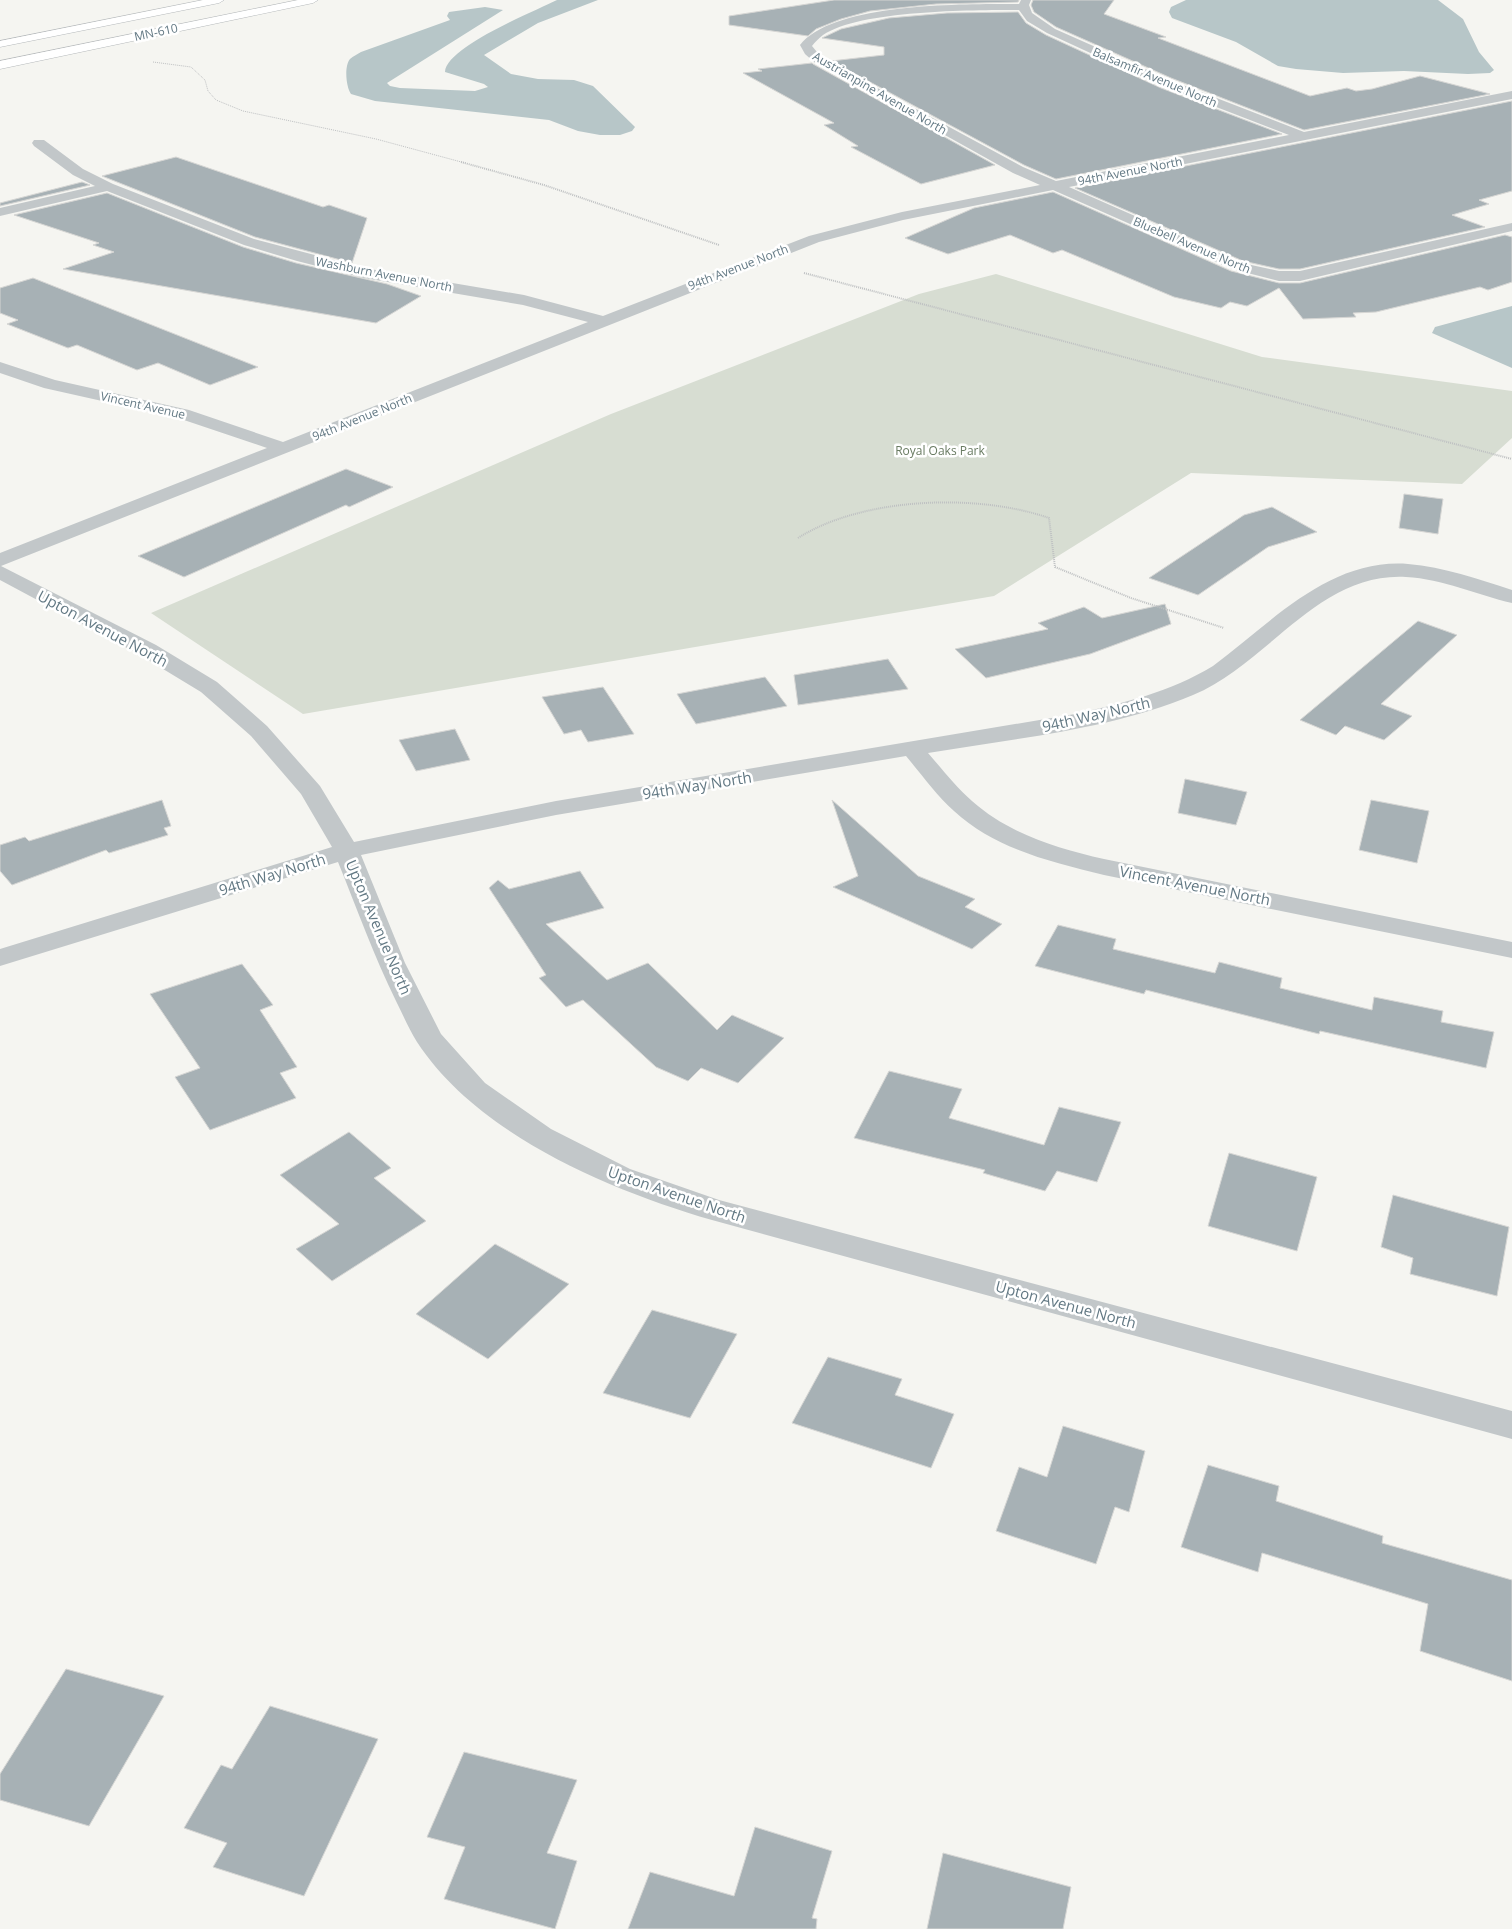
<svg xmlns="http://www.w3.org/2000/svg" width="1512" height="1929" font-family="'Open Sans',sans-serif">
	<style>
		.green { fill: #d7ddd2 }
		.water { fill: #b7c6c8 }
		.building { fill: #a7b1b5; stroke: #d6d6d4 }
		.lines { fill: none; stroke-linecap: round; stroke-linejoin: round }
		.highway-casing { stroke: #b5b9bb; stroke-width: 1 }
		.path-far1 { stroke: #bec0c2; stroke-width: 1; stroke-dasharray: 1 1; stroke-linecap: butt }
		.path { stroke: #bec0c2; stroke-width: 2; stroke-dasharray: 1 1; stroke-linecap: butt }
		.minor { fill: #c2c7c9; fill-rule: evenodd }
		.highway { fill: #fff; fill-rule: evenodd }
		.labels { text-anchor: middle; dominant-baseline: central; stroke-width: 5; stroke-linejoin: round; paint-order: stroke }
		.far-street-label { font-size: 12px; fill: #637984; stroke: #fff }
		.far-park-label { font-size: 12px; fill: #697b62; stroke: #fff }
		.street-label { font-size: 15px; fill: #637984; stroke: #fff }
	</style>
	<rect width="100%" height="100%" fill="#f5f5f1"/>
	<!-- green -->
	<path class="green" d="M996 274 1262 357 1512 391V438L1462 484 1191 473 994 596 303 714 151 613 611 414 919 294Z"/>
	<!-- water -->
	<path class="water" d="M557 0H598L538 23 484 55 511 74 538 79 574 80 593 86 633 125 635 127 632 131 620 135H600L578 131 549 120 375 101 351 94C346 87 344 66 350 59 353 56 358 54 361 52L450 20 447 16 449 12 485 7 503 10 387 83 390 86 400 88 475 91 488 87 484 84 445 72C446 47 535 11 557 0Z
		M1186 0H1438L1463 19 1479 52 1494 70 1490 73 1468 74 1404 71 1343 73 1296 69 1278 66 1236 42 1172 18 1169 12 1171 7Z
		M1512 306V368L1432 333 1435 327Z"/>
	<!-- building -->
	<path class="building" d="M834 0H1019L1018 2 936 4 870 11 841 19 816 29 808 36 729 25V16Z
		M1033 0H1114L1104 14 1166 37 1158 38 1310 96 1347 88 1356 91 1372 89 1420 76 1490 94 1304 130 1171 78 1056 27 1034 12 1031 5Z
		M1018 12 1026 23 1046 35 1161 88 1282 134 1056 179 1024 165 831 61 884 55V47L822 38 841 29 889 18 947 13Z
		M812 63 813 64 995 165 921 184 851 147 858 146 824 125 834 123 743 73 762 71 758 69Z
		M1512 101V191L1479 200 1489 204 1452 215 1485 227 1300 269H1279L1243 261 1075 188Z
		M176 157 323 207 329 205 367 218 352 263 255 237 102 176Z
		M82 182 90 185 0 206V203Z
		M1053 192 1231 271 1279 283H1300L1505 235 1512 237V282L1488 290 1480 287 1376 312 1353 313 1356 317 1303 319 1279 288 1247 306 1230 302 1221 308 1174 297 1062 250 1053 253 1010 235 948 254 905 238 974 208Z
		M107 193 243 247 296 263 387 284 421 296 376 323 63 269 114 252 93 245 99 243 14 215Z
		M33 278 258 367 210 385 158 363 137 370 77 345 68 348 7 324 18 320 0 313V288Z
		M346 469 393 487 349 507 346 505 184 577 138 556Z
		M1404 494 1443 499 1438 534 1399 528Z
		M1272 507 1317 532 1268 547 1198 595 1149 578 1244 515Z
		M1165 604 1171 624 1090 654 986 678 955 649 1048 629 1038 623 1084 607 1102 618Z
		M1418 621 1457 635 1381 704 1412 716 1384 740 1345 726 1336 735 1300 720Z
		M888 659 908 689 798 705 794 675Z
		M765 677 787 706 696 724 677 694Z
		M603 687 634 734 588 742 581 730 564 734 542 697Z
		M455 729 470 760 416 771 399 740Z
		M1185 779 1247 792 1236 825 1178 813Z
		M162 800 171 826 164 828 168 835 109 853 106 850 12 885 0 871V845L25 837 29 841Z
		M832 800 918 876 975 899 965 907 1002 924 972 949 833 887 858 876Z
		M1371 800 1429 811 1417 863 1359 850Z
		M580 871 604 908 546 924 607 980 648 963 717 1030 732 1015 784 1038 738 1083 701 1068 688 1081 656 1067 583 1000 566 1007 539 978 546 975 489 888 498 880 509 889Z
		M1058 925 1116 939 1113 949 1215 973 1219 962 1282 978 1280 988 1372 1010 1374 997 1443 1011 1441 1022 1494 1032 1486 1068 1320 1031 1319 1034 1146 990 1144 994 1035 966Z
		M242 964 273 1005 260 1010 297 1067 280 1073 296 1098 210 1130 175 1077 200 1068 150 994Z
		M889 1071 962 1089 949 1118 1044 1145 1059 1107 1121 1122 1097 1182 1057 1171 1045 1191 983 1173 985 1170 854 1138Z
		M349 1132 391 1168 374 1178 426 1221 332 1281 296 1249 339 1224 280 1175Z
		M1229 1153 1317 1177 1297 1251 1208 1226Z
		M1393 1195 1509 1227 1497 1296 1410 1274 1413 1258 1381 1247Z
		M495 1244 569 1284 488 1359 416 1314Z
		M652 1310 737 1334 690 1418 603 1393Z
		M828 1357 902 1379 895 1395 954 1414 931 1468 792 1423Z
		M1063 1426 1145 1451 1129 1512 1115 1507 1096 1564 996 1531 1019 1467 1047 1477Z
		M1208 1465 1279 1486 1276 1501 1383 1536 1382 1543 1512 1580V1681L1420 1651 1428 1604 1262 1553 1258 1572 1181 1547Z
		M66 1669 164 1696 89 1826 0 1800V1774Z
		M270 1706 378 1739 304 1896 213 1867 227 1843 184 1828 221 1765 232 1769Z
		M464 1752 577 1780 547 1853 577 1861 555 1929 444 1899 465 1847 427 1837Z
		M755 1827 832 1851 812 1918 817 1919 816 1929H628L650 1872 734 1896Z
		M943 1853 1071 1887 1063 1929H927Z"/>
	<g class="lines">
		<!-- highway casing -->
		<g class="highway-casing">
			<path id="highway" d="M203 0H224L219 3 0 47V41Z
				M298 0H318L313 3 0 69V61Z"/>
		</g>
		<!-- path-far1 -->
		<path class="path-far1" d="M153 62 191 67 205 80 208 91 216 100 243 111 376 139 465 163"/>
		<!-- path -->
		<path class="path" d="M461 162 544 185 719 245
			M804 273 1512 459
			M798 538C863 497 977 493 1049 518L1055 567 1131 598 1224 628"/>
		<!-- minor -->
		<path class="minor" d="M1021 0H1031L1029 5 1032 13 1055 29 1170 80 1304 132 1512 91V99L1069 187 1242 263 1279 271H1300L1512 223V231L1300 281H1279L1232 269 1053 190 903 220 819 242 1 566 156 645 217 682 267 726 320 786 354 842 556 801 1075 714C1124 703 1170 692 1213 666 1271 623 1329 558 1408 564 1444 567 1478 579 1512 590V603C1477 595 1443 579 1406 577 1318 572 1268 664 1193 695 1110 730 1016 738 928 753 942 769 956 787 972 801 1009 834 1057 848 1104 859L1512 942V958L1104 875C1051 862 995 849 954 811 936 795 922 775 906 756L556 815 361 855 405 963 441 1034 485 1083 551 1129 630 1169 719 1200 1512 1411V1439L712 1220C609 1190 478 1135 417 1042 409 1029 403 1015 396 1001 374 956 357 909 338 862L0 966V949L332 847 301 794 251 736 201 692 140 655 0 580V553L267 448 178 418 44 388 0 373V362L55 380 189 410 283 442 588 322 523 305 364 278 297 261 244 245 107 191 0 216V208L95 186 73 175 34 146 32 143 34 140H44L83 169 113 184 254 239 364 268 524 295 603 316 809 236 902 212 1040 185 1013 173 814 62 805 54 800 45C834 2 967 4 1019 4ZM1019 10 1027 21 1047 33 1162 86 1289 135 1056 181 1023 167 822 58 812 46C815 42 819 38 823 35 860 10 973 10 1019 10Z"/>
		<!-- highway -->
		<use href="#highway" class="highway"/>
	</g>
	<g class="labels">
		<!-- far-street labels -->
		<g class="far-street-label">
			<text transform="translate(156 32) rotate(-12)">MN-610</text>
			<text transform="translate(1155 77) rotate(23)">Balsamfir Avenue North</text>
			<text transform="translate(880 93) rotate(30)">Austrianpine Avenue North</text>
			<text transform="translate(1130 171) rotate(-11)">94th Avenue North</text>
			<text transform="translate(1192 245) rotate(23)">Bluebell Avenue North</text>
			<text transform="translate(738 267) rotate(-21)">94th Avenue North</text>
			<text transform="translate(384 274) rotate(11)">Washburn Avenue North</text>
			<text transform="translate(143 405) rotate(13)">Vincent Avenue</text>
			<text transform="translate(362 417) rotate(-22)">94th Avenue North</text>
		</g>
		<!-- far-park labels -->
		<g class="far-park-label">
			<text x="940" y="450">Royal Oaks Park</text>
		</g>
		<!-- street labels -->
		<g class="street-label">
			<text transform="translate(103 628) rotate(28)">Upton Avenue North</text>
			<text transform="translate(1096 714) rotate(-13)">94th Way North</text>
			<text transform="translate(697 785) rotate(-9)">94th Way North</text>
			<text transform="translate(272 874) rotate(-17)">94th Way North</text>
			<text transform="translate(1195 885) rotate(11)">Vincent Avenue North</text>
			<text transform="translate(379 927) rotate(67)">Upton Avenue North</text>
			<text transform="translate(677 1194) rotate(19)">Upton Avenue North</text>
			<text transform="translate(1066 1304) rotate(15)">Upton Avenue North</text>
		</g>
	</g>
</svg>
